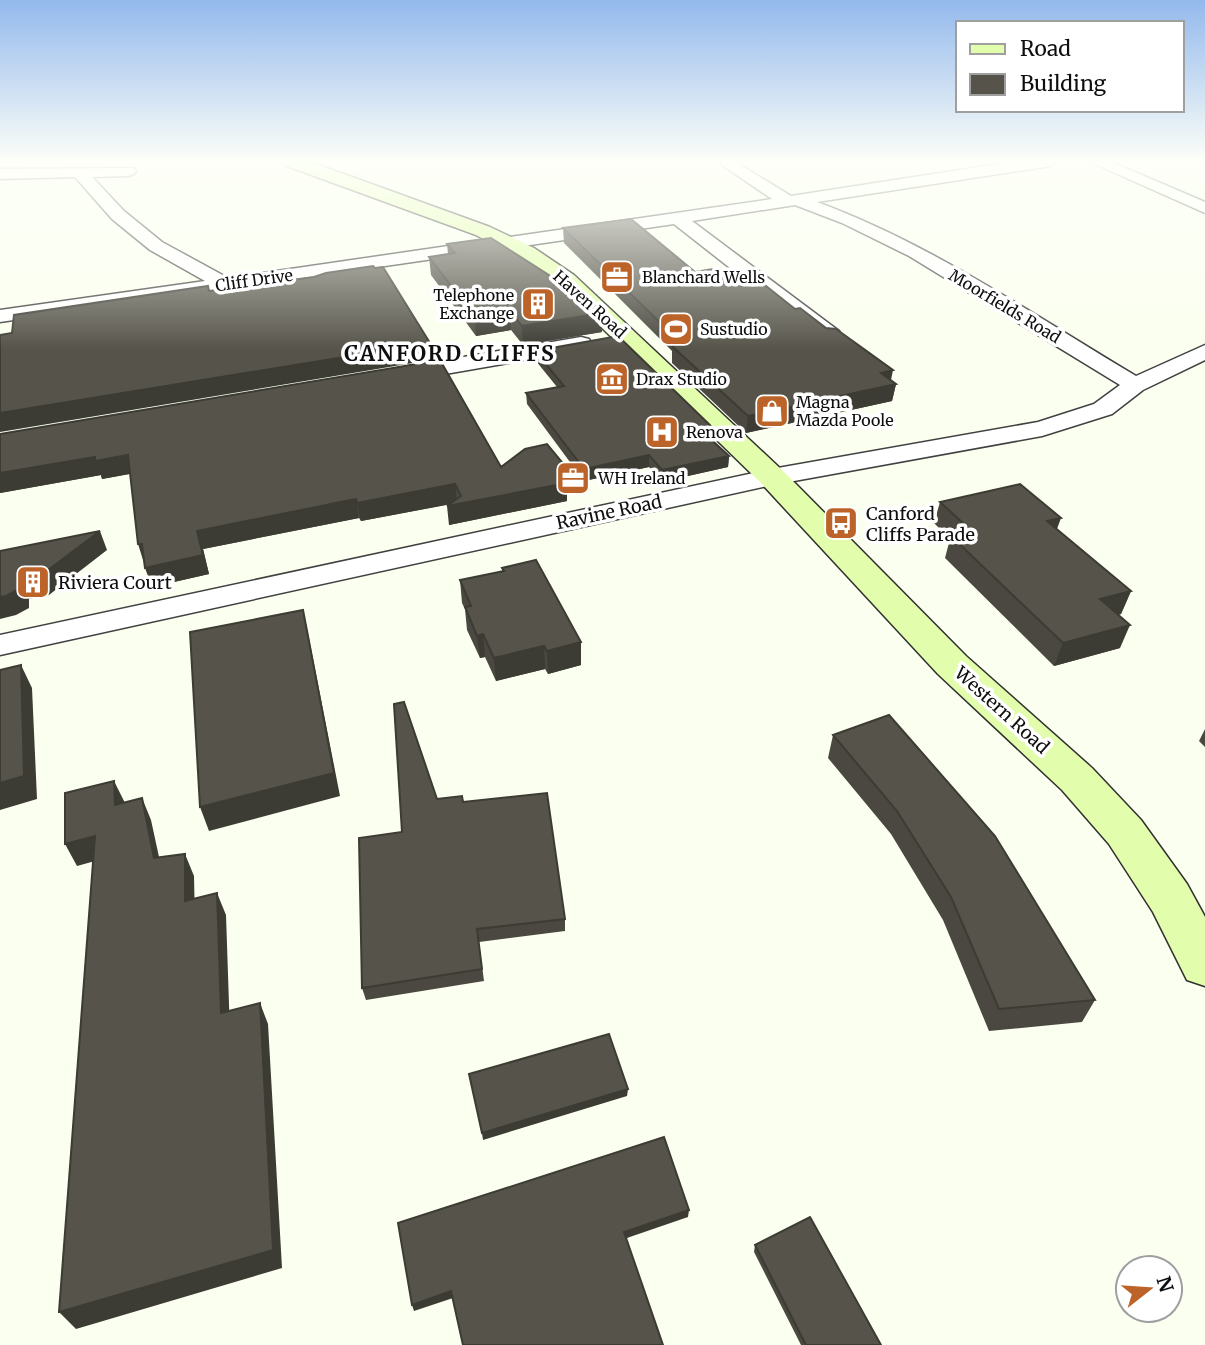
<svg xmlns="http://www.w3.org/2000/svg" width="1205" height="1345" font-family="Merriweather,serif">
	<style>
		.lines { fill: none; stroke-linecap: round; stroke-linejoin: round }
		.street-casing { stroke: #414141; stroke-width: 3 }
		.secondary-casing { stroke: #303030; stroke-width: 3 }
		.street { fill: #fff; fill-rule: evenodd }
		.secondary { fill: #e2fdab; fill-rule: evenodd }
		.wall { fill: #4a4840 }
		.shaded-wall { fill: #3c3b34 }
		.building { fill: #56544a; stroke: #3c3b34; stroke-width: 2 }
		.labels { text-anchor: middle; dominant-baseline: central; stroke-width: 7; stroke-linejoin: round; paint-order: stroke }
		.far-poi-label { font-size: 16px; fill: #0e0e0e; stroke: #fff; text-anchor: start }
		.far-street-label { font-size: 16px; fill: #0e0e0e; stroke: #fff }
		.street-label { font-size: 18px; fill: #0e0e0e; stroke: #fff }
		.poi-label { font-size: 18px; fill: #0e0e0e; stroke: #fff; text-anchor: start }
		.far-district-label { font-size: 21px; font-weight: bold; letter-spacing: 2px; fill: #0e0e0e; stroke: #fff }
	</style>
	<rect width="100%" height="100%" fill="#fbffef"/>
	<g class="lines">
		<!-- street casing -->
		<g class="street-casing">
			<path id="street" d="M716 161H734L791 196 1018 161H1058L1051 166 817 202C931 244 1032 314 1136 376L1205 345V360L1143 390 1112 414 1042 436 772 485 0 655V635L772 469 1038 422 1094 404 1120 385 909 256 842 223 795 205 692 221 839 331 842 336 839 341H823L674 224 0 322V310L205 281 150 250 112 219 75 177 0 179V169L134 168 136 171 134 174 128 176 92 177 124 211 162 242 228 278 772 199Z
				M1088 161H1109L1205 202V213Z
				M581 337 589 339 592 344 589 349 399 382 391 380 388 375 391 370 399 368Z"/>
		</g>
		<!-- secondary casing -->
		<g class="secondary-casing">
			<path id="secondary" d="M281 161H308L490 227 534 248 574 275 783 471 966 656 1092 768 1141 820 1187 884 1205 917V986L1187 980 1153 912 1109 844 1062 790 938 674 761 483 558 285 518 258 476 235 284 165Z"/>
		</g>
		<!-- street -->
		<use href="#street" class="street"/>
		<!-- secondary -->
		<use href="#secondary" class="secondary"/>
	</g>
	<!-- wall -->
	<path class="wall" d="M563 228 695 272 741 286 795 309 896 384 892 401 746 433 672 363V351L564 243Z
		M447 244 602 332 523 345 511 330 476 336 431 275 429 257 448 254Z
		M535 351 713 440 712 441 729 456 728 467 661 482 649 467 584 481 527 404 526 393 557 387 536 361Z
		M0 434 501 467 570 472 571 491 567 492V501L449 525 450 504 361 521 359 518 203 549 209 574 152 587 130 474 102 479 101 475 0 493Z
		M940 502 1057 529 1131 591 1121 614 1118 615 1120 648 1054 666 945 558 950 539 934 523Z
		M502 568 581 665 548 674 545 669 496 681 485 657 480 658 467 630 465 609 462 603 460 580 502 572Z
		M1205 729V747L1199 741Z
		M833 735 1095 1000 1082 1022 989 1031 943 920 891 834 828 758Z
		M437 799 463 802 565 919V931L479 942 484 981 366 1000 362 988 402 832Z
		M755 1245 881 1345H801L754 1252Z"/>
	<!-- shaded-wall -->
	<path class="shaded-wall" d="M510 311 511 330 476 336 475 317Z
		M602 313V332L523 345 522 326Z
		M430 343 431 360 0 432V413Z
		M893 370 890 385 896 384 892 401 746 433 748 416 881 373Z
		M714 429 713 440 702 443 703 432Z
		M128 455 134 473 102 479 101 475 0 493V473L95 457Z
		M649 455V467L584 481V469Z
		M729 456 728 467 661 482 662 470Z
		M570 472 571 491 567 492V501L449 525 447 506Z
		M455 484 457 503 361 521 357 503Z
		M356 499 359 518 203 549 209 574 152 587 145 568 197 531Z
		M1061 518 1053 540 1047 521Z
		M100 531 107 550 49 595 29 599V608L16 615 0 619V597L20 580Z
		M138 544H142L144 563Z
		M1131 591 1121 614 1091 622 1100 599Z
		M303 610 308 633 340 796 209 831 200 807Z
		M1130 625 1120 648 1054 666 1063 643Z
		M483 634 485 657 480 658 477 636Z
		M581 642V665L548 674 547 651Z
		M544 646 545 669 496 681 494 658Z
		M21 665 32 688 37 799 0 810V783Z
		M114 781 125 803 115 805Z
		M142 798 151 820 164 880 154 858Z
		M95 836 106 858 77 866 65 844Z
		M185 854 194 876 195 923 185 901Z
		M217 893 226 915 230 1034 221 1013Z
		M260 1003 268 1024 282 1268 76 1329 59 1312Z
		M628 1089 627 1096 483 1140 482 1133Z
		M689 1210 688 1217 624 1239V1232Z
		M451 1291 453 1298 414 1311 412 1305Z"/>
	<!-- building -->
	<path class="building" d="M631 219 695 272 719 268 741 286 761 282 795 309 800 308 826 328 836 329 893 370 881 373 896 384 748 416 673 347 678 340 563 228Z
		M491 238 591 302 602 313 522 326 510 311 475 317 429 257 455 253 447 244Z
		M373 266 375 268 383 267 430 343 0 413V335L12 333 14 315 208 286 209 291 314 277 326 273Z
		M618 336 714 429 703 432 729 456 662 470 649 455 584 469 526 393 564 386 535 351Z
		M440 360 501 467 525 449 547 444 570 472 561 474 567 483 447 506 461 496 455 484 357 503 356 499 197 531 203 555 145 568 142 544H138L128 455 95 461V457L0 473V434Z
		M1020 484 1061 518 1047 521 1131 591 1100 599 1130 625 1063 643 951 536 964 524 940 502Z
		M100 531 40 576 20 580V588L6 596 0 597V551Z
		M536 560 581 642 547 651 544 646 494 658 483 634 477 636 465 607 471 606 460 580 504 571 502 568Z
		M303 610 334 773 200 807 190 632Z
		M21 665 24 776 0 783V670Z
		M404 702 437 799 462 796 463 802 547 793 565 919 477 929 482 969 362 988 359 838 402 832 394 704Z
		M889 715 995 836 1095 1000 999 1009 951 897 897 811 833 735Z
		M114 781 115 805 142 798 154 858 185 854V901L217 893 221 1013 260 1003 273 1250 59 1312 95 836 65 844V793Z
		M609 1034 628 1089 482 1133 469 1074Z
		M664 1137 689 1210 624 1232 663 1345H463L451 1291 412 1305 398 1223Z
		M810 1217 881 1345H806L755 1245Z"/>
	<!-- sky -->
	<linearGradient id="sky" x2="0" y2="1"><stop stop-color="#93b9ed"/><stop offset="0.46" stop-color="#fdfff8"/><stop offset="1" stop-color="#fdfff8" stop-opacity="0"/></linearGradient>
	<rect width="1205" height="350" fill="url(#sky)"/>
	<!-- icons -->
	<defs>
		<g id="office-square" transform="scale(1.75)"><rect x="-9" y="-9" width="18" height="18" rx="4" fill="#bb6328" stroke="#fff"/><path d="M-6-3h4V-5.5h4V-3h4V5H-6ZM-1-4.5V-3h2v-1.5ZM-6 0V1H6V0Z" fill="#fff"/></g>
		<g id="building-square" transform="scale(1.75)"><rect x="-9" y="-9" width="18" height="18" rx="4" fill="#bb6328" stroke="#fff"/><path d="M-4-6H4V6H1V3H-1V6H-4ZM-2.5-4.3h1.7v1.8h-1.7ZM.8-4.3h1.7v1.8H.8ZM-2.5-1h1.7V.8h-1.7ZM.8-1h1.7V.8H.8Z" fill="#fff"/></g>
		<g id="stadium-square" transform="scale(1.75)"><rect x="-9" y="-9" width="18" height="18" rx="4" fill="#bb6328" stroke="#fff"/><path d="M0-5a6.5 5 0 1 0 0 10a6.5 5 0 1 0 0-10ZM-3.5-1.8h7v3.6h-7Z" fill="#fff"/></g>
		<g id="museum-square" transform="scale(1.75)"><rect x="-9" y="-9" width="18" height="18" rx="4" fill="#bb6328" stroke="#fff"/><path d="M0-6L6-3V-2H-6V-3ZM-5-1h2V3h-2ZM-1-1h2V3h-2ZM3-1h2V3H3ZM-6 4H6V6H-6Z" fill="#fff"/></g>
		<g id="shop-square" transform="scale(1.75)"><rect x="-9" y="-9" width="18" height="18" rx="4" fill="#bb6328" stroke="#fff"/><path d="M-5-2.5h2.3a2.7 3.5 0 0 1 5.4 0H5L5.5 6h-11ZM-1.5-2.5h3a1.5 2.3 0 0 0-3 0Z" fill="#fff"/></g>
		<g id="hospital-square" transform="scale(1.75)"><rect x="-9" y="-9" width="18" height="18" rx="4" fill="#bb6328" stroke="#fff"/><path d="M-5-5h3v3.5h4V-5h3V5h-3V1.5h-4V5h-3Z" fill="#fff"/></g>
		<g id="bus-square" transform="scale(1.75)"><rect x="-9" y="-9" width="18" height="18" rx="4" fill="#bb6328" stroke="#fff"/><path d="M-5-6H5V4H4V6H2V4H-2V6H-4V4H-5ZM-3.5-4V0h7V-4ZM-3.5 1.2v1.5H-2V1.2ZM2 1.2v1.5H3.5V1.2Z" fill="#fff"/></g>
	</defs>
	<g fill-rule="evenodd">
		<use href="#office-square" x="617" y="277"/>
		<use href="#building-square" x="538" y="304"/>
		<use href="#stadium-square" x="676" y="329"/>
		<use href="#museum-square" x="612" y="379"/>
		<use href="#shop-square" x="772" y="411"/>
		<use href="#hospital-square" x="662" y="432"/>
		<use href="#office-square" x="573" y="478"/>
		<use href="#bus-square" x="841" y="523"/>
		<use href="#building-square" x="33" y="582"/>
	</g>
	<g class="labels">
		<!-- far-poi labels -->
		<g class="far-poi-label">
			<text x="642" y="277">Blanchard Wells</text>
			<text x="514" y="295" text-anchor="end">Telephone<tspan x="514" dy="18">Exchange</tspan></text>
			<text x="700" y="329">Sustudio</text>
			<text x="636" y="379">Drax Studio</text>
			<text x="796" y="402">Magna<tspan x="796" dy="18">Mazda Poole</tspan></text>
			<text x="686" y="432">Renova</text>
			<text x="598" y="478">WH Ireland</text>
		</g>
		<!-- far-street labels -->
		<g class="far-street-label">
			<text transform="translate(254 280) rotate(-8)">Cliff Drive</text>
			<text transform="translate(590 304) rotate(42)">Haven Road</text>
			<text transform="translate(1005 306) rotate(31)">Moorfields Road</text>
		</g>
		<!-- street labels -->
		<g class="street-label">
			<text transform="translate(609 512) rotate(-12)">Ravine Road</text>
			<text transform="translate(1002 710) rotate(42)">Western Road</text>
		</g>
		<!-- poi labels -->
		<g class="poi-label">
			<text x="866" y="513">Canford<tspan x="866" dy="21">Cliffs Parade</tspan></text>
			<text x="58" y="582">Riviera Court</text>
		</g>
		<!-- far-district labels -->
		<g class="far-district-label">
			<text x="450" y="353">CANFORD CLIFFS</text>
		</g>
	</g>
	<!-- legend -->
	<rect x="956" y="21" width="228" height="91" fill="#ffffff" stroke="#9f9f9f" stroke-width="2"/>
	<rect x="970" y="44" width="35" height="10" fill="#e2fdab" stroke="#9f9f9f" stroke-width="2"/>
	<text x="1020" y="56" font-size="21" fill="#0e0e0e">Road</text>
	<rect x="970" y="74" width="35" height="21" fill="#56544a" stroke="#9f9f9f" stroke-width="2"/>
	<text x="1020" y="91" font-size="21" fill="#0e0e0e">Building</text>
	<!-- north arrow -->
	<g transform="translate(1149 1289) rotate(73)"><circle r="33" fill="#ffffff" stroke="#9f9f9f" stroke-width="2"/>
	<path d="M0-5L12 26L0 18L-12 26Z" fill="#bb6328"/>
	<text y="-10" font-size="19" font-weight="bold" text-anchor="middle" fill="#0e0e0e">N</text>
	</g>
</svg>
